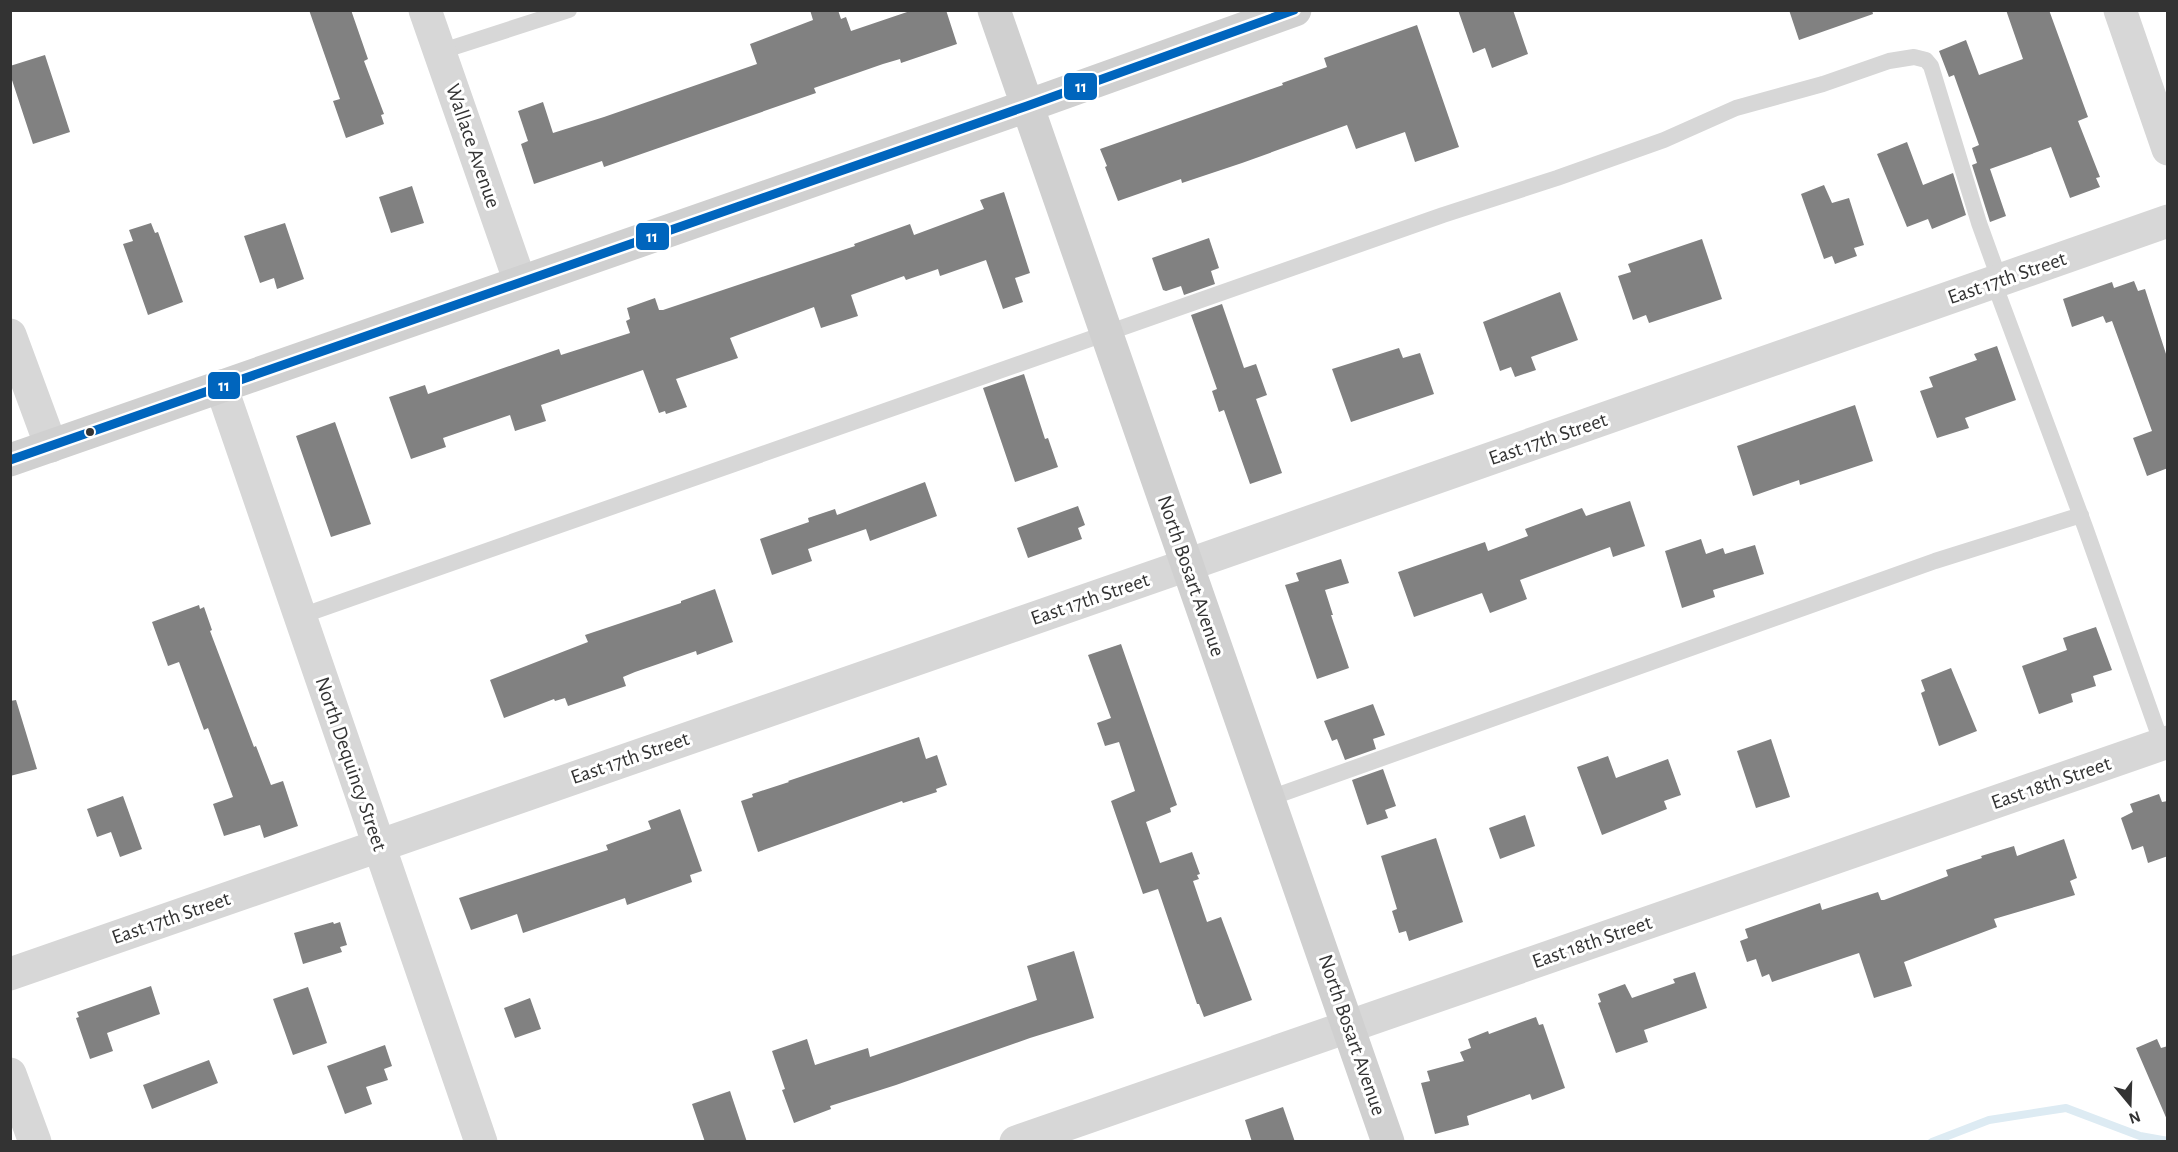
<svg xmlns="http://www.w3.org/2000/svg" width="2178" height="1152" font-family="'Alegreya Sans',sans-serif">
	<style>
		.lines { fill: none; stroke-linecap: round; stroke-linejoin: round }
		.stream { stroke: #ddebf3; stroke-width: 8 }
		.building { fill: #818181 }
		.lane { stroke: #d7d7d7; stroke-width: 16 }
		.street { stroke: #d7d7d7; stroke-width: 33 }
		.secondary { stroke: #d0d0d0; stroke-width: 33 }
		.bus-1-casing { stroke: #fff; stroke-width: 14 }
		.bus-1 { stroke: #0065bd; stroke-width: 9 }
		.bus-dot { fill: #333; stroke: #fff; stroke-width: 2 }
		.labels { text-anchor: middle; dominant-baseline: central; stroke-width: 6; stroke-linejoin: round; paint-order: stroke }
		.street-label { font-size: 21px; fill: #333; stroke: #fff }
		.line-badge { stroke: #fff; stroke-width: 2 }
		.badge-label { font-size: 16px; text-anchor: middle; font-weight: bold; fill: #fff }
	</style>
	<rect width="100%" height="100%" fill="#fff"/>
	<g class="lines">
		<!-- stream -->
		<path class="stream" d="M1932 1142 1989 1120 2066 1108 2140 1136 2168 1141"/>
	</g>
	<!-- building -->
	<path class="building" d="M309 10H351L368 59 364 61 384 114 381 115 384 124 346 138 333 101 340 99Z
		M810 10H838L841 19 846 17 851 31 913 10H946L957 44 901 63 900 59 883 64 814 88 816 93 604 167 602 161 534 184 521 144 528 141 518 111 543 102 553 133 604 117 757 64 750 44 813 20Z
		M1458 10H1513L1528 54 1492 68 1485 48 1473 53Z
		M1789 10H1872L1873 14 1799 40Z
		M2006 10H2049L2088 117 2078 121 2100 177 2096 178 2100 187 2070 198 2051 147 1990 169 2006 216 1990 222 1972 165 1977 163 1972 148 1979 145 1954 75 1949 77 1939 51 1966 40 1979 75 2023 59Z
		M1417 25 1459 147 1415 162 1405 132 1356 149 1347 125 1242 163 1182 183 1181 179 1118 201 1105 167 1107 166 1100 149 1283 85 1282 83 1327 67 1324 58Z
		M45 55 70 132 33 144 10 74V66Z
		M1907 142 1923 185 1953 173 1966 215 1932 229 1928 219 1907 227 1877 154Z
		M1824 185 1832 203 1849 198 1864 245 1854 248 1857 256 1835 264 1832 256 1824 259 1801 194Z
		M412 186 424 223 391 233 379 197Z
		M1004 192 1030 273 1015 278 1023 302 1003 309 986 260 940 276 938 269 906 280 904 276 851 295 858 316 821 328 814 307 730 338 738 358 676 379 687 407 666 414 665 411 659 413 643 370 541 405 546 421 515 431 510 415 443 438 446 447 411 459 389 397 425 385 428 394 559 349 561 355 630 333 626 321 630 319 627 308 655 298 659 310H663L855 246 854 244 910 224 914 235 984 209 980 200Z
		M151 223 155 233 158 232 183 302 148 315 123 244 133 241 129 230Z
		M285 223 304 279 277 289 274 278 260 283 244 236Z
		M1209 238 1219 268 1211 271 1215 284 1184 295 1181 286 1166 291 1163 290 1152 258Z
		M1702 239 1722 299 1649 323 1646 315 1633 320 1618 276 1631 272 1628 264Z
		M2134 281 2138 291 2145 289 2167 357 2168 468 2147 476 2133 438 2152 431 2112 321 2106 323 2103 316 2072 327 2063 299 2112 282 2114 288Z
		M1560 292 1578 340 1531 357 1536 370 1515 377 1511 367 1500 371 1483 322Z
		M1222 304 1244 368 1256 364 1267 395 1256 399 1282 473 1250 484 1224 410 1219 412 1212 391 1217 389 1191 315Z
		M1997 346 2016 400 1965 418 1969 428 1937 438 1920 391 1933 387 1929 377 1977 360 1974 354Z
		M1399 348 1403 358 1420 353 1434 394 1351 422 1332 369Z
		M1024 374 1045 439 1048 438 1058 467 1015 482 983 388Z
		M1855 405 1873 461 1800 485 1799 480 1753 496 1737 446Z
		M335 422 371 524 331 537 296 436Z
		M925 482 937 516 870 541 866 529 808 549 812 561 772 575 760 539 809 522 808 518 835 509 837 515Z
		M1630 501 1645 546 1613 557 1610 547 1520 580 1527 599 1490 613 1482 593 1414 617 1398 572 1485 542 1488 551 1528 536 1525 529 1582 508 1586 516Z
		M1078 506 1085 525 1078 528 1082 539 1028 558 1017 528Z
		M1701 539 1706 554 1723 548 1725 554 1755 545 1764 574 1713 590 1715 597 1682 608 1665 551Z
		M1341 559 1349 583 1325 590 1333 615H1331L1349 668 1317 679 1285 585 1299 581 1296 573Z
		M715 589 733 642 697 655 696 651 635 672 623 677 626 686 568 706 565 698 555 701 554 699 504 718 490 680 588 642 585 635 681 603V601Z
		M199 605 200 609 204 607 212 630 210 631 254 747 256 746 271 785 283 781 298 826 264 838 260 825 224 836 213 804 233 797 208 728 204 730 179 662 168 666 152 622Z
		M2096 627 2112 670 2093 676 2096 686 2071 694 2073 702 2039 714 2022 666 2067 650 2063 638Z
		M1121 644 1177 805 1170 808 1171 812 1146 822 1160 863 1192 852 1200 874 1197 875 1199 879 1193 881 1207 922 1221 917 1252 1000 1204 1017 1199 1004H1197L1158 889 1143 894 1111 801 1135 791 1119 742 1105 746 1097 723 1111 718 1088 655Z
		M1951 668 1977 731 1939 746 1921 693 1925 691 1921 680Z
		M16 700 37 769 10 776V701Z
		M1373 704 1385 735 1373 739 1376 749 1345 760 1337 739 1332 741 1324 721Z
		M919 737 926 759 937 755 947 785 936 789 937 792 903 803 902 801 758 852 741 801 753 797 752 794 789 782 788 781Z
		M1771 739 1790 797 1756 808 1737 751Z
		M1608 756 1616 778 1668 759 1681 795 1664 801 1667 809 1602 835 1577 767Z
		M1383 769 1396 806 1385 810 1388 818 1367 825 1352 780Z
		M2159 794 2162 802 2168 801V856L2148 863 2143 846 2132 850 2121 818 2133 812 2130 804Z
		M123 796 142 849 120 857 111 832 97 837 87 809Z
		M680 809 702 871 690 875 692 882 627 905 625 898 523 933 517 914 471 930 459 898 608 850 606 845 651 829 648 821Z
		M1525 815 1535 846 1500 859 1489 828Z
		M1436 838 1463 922 1409 941 1406 931 1399 933 1392 911 1397 909 1381 856Z
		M2064 839 2077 878 2070 881 2075 895 1994 919 1997 927 1904 962 1912 986 1874 998 1859 953 1772 982 1769 974 1762 977 1756 959 1747 962 1740 941 1748 938 1745 929 1820 903 1822 910 1878 892 1881 900H1884L1948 876 1946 870 1982 858 1981 856 2014 846 2017 856Z
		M333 922 334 924 340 922 347 945 340 947 342 952 303 964 294 933Z
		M1074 951 1094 1018 1030 1038 896 1085 830 1106 831 1109 794 1123 782 1090 785 1089 772 1051 807 1039 815 1065 868 1048 870 1057 1037 1000 1027 966Z
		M1695 972 1707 1008 1644 1030 1648 1042 1616 1053 1598 1003 1601 1002 1598 994 1625 984 1632 998 1675 983 1673 979Z
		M151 986 160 1014 107 1033 113 1051 90 1059 76 1018 79 1017 77 1012Z
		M308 987 327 1043 293 1055 273 999Z
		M530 998 541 1029 515 1038 504 1008Z
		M1536 1017 1539 1025 1543 1024 1565 1088 1532 1100 1530 1094 1467 1116 1469 1125 1435 1134 1421 1083 1430 1081 1427 1071 1464 1061 1460 1052 1471 1048 1468 1039 1488 1031 1489 1034Z
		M2157 1039 2161 1048 2168 1046V1122L2136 1048Z
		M385 1045 392 1066 384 1069 388 1080 366 1087 372 1104 345 1114 327 1066Z
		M209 1060 218 1083 152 1109 143 1085Z
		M730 1091 747 1142H705L692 1104Z
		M1283 1107 1295 1142H1252L1245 1120Z"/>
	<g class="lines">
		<!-- lane -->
		<path class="lane" d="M439 52 569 10
			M1994 283 2085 527 2162 744
			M301 616 1443 215 1557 178 1664 140 1736 108 1823 84 1889 61 1914 57 1926 60 1931 66 1979 223 2000 281
			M1270 798 1935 561 2081 515"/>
		<!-- street -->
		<path class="street" d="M425 10 520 282
			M2120 10 2168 149
			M10 335 51 446
			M221 386 481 1142
			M10 974 1187 565 2168 221
			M10 1074 35 1142
			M1016 1142 2168 742"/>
		<!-- secondary -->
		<path class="secondary" d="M994 10 1388 1142
			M10 460 1027 106 1295 10"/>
		<!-- bus-1 casing -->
		<g class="bus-1-casing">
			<path id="bus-1" d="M10 460 1027 106 1294 10"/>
		</g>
		<!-- bus-1 -->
		<use href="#bus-1" class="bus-1"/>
	</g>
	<!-- markers -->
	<circle class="bus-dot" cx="90" cy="432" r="5"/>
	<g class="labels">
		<!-- street labels -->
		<g class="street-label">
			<text transform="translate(473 146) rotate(71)">Wallace Avenue</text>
			<text transform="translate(2007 278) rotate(-19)">East 17th Street</text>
			<text transform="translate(1548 439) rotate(-19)">East 17th Street</text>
			<text transform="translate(1191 576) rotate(71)">North Bosart Avenue</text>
			<text transform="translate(1090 599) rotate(-19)">East 17th Street</text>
			<text transform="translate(630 758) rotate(-19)">East 17th Street</text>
			<text transform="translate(351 764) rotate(71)">North Dequincy Street</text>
			<text transform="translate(2051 783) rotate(-19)">East 18th Street</text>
			<text transform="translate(171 918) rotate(-19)">East 17th Street</text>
			<text transform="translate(1592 942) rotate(-19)">East 18th Street</text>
			<text transform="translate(1352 1035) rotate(71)">North Bosart Avenue</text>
		</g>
	</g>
	<g class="line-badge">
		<rect x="1063" y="72" width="35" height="29" rx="6" fill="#0065bd"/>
		<rect x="635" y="222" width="35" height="29" rx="6" fill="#0065bd"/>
		<rect x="207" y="371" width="34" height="29" rx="6" fill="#0065bd"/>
	</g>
	<g class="badge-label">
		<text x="1081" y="92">11</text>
		<text x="652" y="242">11</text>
		<text x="224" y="391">11</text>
	</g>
	<!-- border -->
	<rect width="2178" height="1152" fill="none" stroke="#333333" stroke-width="24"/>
	<!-- north arrow -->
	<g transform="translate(2130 1104) rotate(161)" stroke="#ffffff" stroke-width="4.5" paint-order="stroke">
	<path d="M0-4.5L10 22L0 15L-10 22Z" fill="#333333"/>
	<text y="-9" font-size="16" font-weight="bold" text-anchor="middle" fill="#333333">N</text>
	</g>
</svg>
